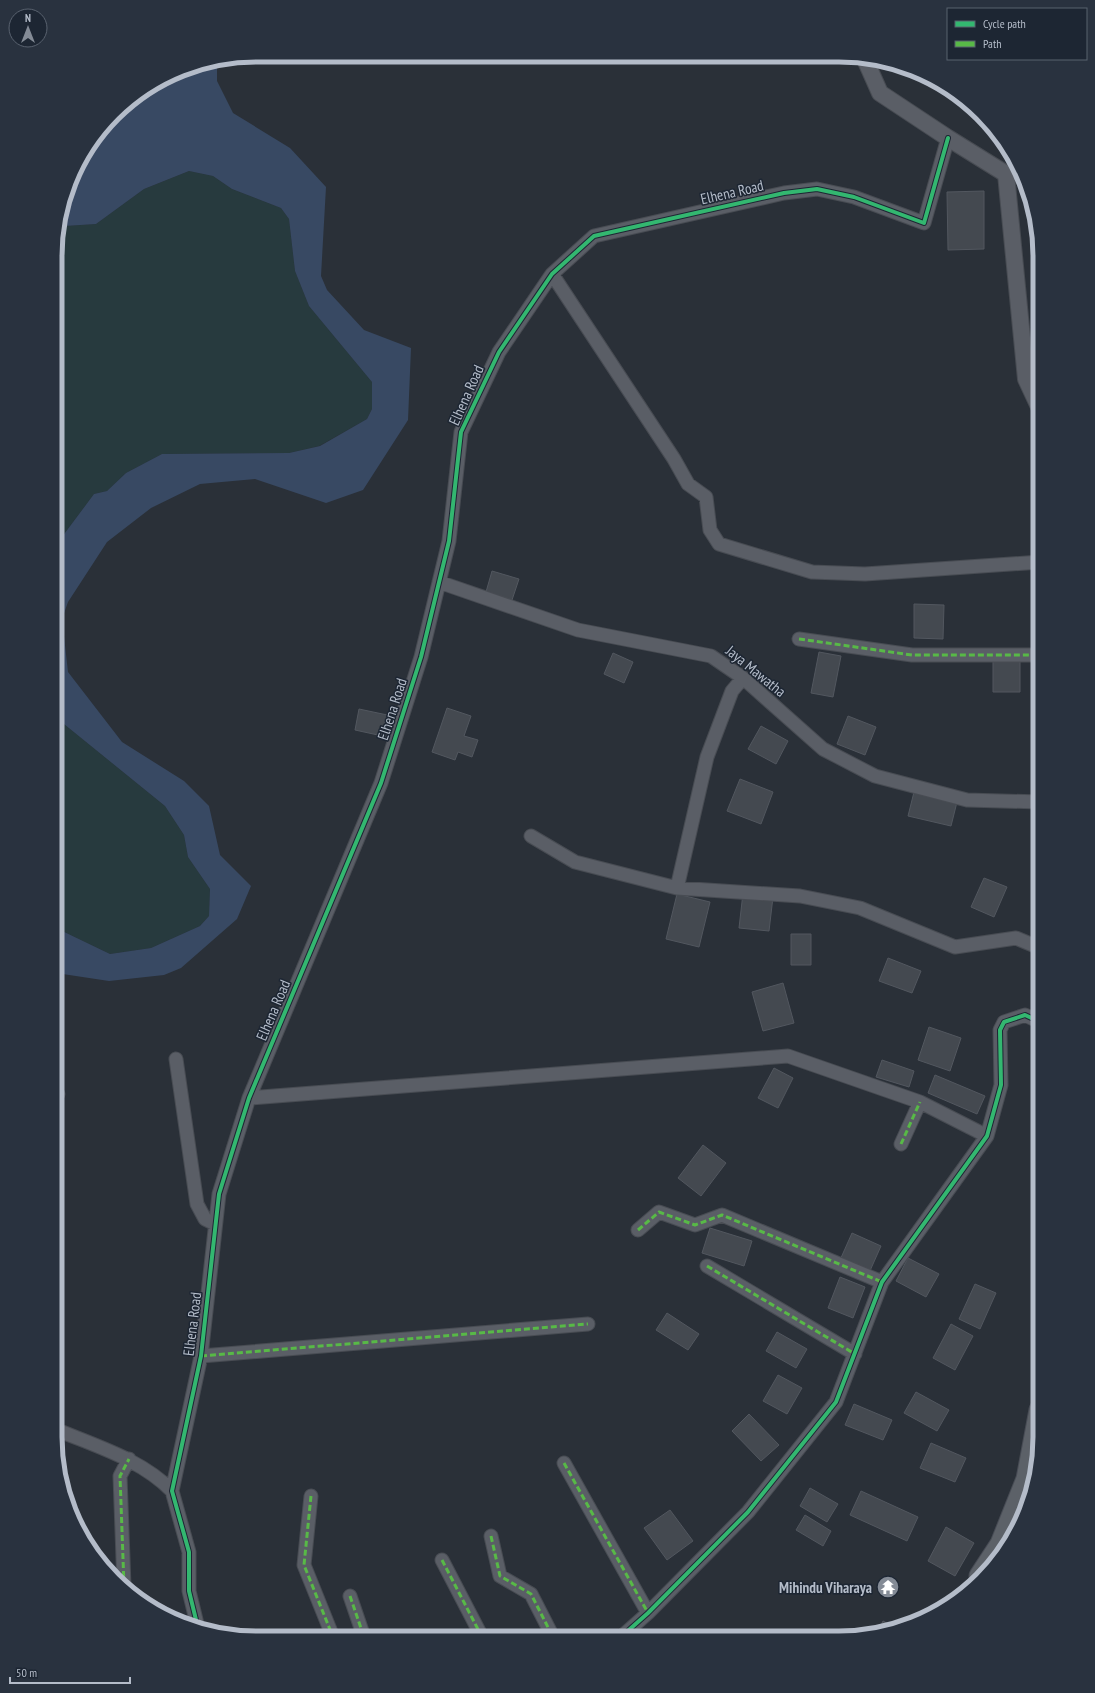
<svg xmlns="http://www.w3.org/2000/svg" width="1095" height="1693" font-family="'PT Sans Narrow',sans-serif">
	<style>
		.green { fill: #273a3e }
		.water { fill: #384963 }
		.building { fill: #444950; stroke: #52575f }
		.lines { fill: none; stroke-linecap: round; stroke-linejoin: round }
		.minor-casing { stroke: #484c53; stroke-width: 15 }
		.tertiary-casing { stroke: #484c53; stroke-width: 18 }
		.primary-casing { stroke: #484c55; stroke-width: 23 }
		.minor { stroke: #5a5e66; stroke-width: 13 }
		.tertiary { stroke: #5a5e66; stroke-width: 16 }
		.primary { stroke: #5c6168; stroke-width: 21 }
		.quiet { stroke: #58b947; stroke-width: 3; stroke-dasharray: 6 3; stroke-linecap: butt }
		.cycleway-casing { stroke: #1d2633; stroke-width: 6 }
		.cycleway { stroke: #33b770; stroke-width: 4 }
		.labels { text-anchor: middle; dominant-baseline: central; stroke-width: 3; stroke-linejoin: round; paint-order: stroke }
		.street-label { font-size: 15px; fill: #b4bcc9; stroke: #1d2633 }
		.poi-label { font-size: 15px; font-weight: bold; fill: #b4bcc9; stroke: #1d2633; text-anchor: end }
		.rim { fill: none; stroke: #b4bcc9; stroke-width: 5 }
	</style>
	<rect width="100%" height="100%" fill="#2a3038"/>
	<!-- green -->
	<path class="green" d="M189 171 213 176 232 189 281 208 289 219 295 271 309 306 372 382V409L367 419 319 446 289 453 162 454 126 473 107 491 94 494 56 545 57 231 65 226 96 224 144 189Z
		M56 716 59 720 165 806 184 835 188 857 210 889 209 916 200 926 151 948 110 954 56 928Z"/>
	<!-- water -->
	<path class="water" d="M217 63V81L233 113 290 148 326 187 321 276 327 290 364 330 411 348 408 420 363 490 326 503 255 479 200 484 151 508 107 542 68 602 62 619 68 672 122 742 184 781 209 806 220 855 251 886 237 919 181 968 164 975 109 981 56 973V928L110 954 151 948 200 926 209 916 210 889 188 857 184 835 165 806 59 720 56 716V545L94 494 107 491 126 473 162 454 289 453 320 446 367 419 372 409V382L309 306 295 271 289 219 281 208 232 189 213 176 189 171 144 189 96 224 65 226 57 231 76 167 123 105 179 70Z"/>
	<!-- building -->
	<path class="building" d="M984 191V249L948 250 947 192Z
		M492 571 519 579 512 600 486 592Z
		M914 604 944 605 943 639 914 638Z
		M819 652 841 656 833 697 811 693Z
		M613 653 633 662 624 683 604 674Z
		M1020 660V692H993V661Z
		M447 708 471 716 464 736 478 740 472 757 458 752 455 760 432 752Z
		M359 709 392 716 387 737 355 730Z
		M848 716 876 727 865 755 837 744Z
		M761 726 788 741 776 764 748 749Z
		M740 779 773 792 761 824 727 811Z
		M914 792 957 802 951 826 908 816Z
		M984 878 1007 887 994 917 971 907Z
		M743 893 773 897 769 931 739 928Z
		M677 894 710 902 699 947 666 939Z
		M791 934H811V965H791Z
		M888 958 921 971 912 993 879 981Z
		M783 983 794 1023 763 1031 752 992Z
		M929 1027 961 1038 950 1071 918 1060Z
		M882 1060 914 1071 909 1087 876 1077Z
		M774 1068 793 1078 778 1108 758 1098Z
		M935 1075 985 1096 977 1114 928 1093Z
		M703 1145 726 1163 701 1196 678 1178Z
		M710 1228 752 1241 744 1266 702 1253Z
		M852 1233 881 1246 869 1273 840 1260Z
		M908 1258 939 1274 926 1297 896 1281Z
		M840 1277 865 1287 853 1318 828 1308Z
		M975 1284 996 1293 980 1329 959 1319Z
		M667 1313 699 1334 688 1350 656 1330Z
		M951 1324 973 1336 955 1370 933 1358Z
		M777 1332 807 1349 796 1368 766 1351Z
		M778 1375 802 1388 787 1414 763 1401Z
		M916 1392 949 1410 937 1431 904 1413Z
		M854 1404 892 1420 883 1440 845 1425Z
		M749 1414 779 1445 761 1461 732 1431Z
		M931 1443 966 1458 955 1482 920 1468Z
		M810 1488 838 1504 827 1522 800 1506Z
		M861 1491 918 1517 907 1541 850 1515Z
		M670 1510 693 1541 667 1560 644 1528Z
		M805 1515 831 1531 823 1546 796 1530Z
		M946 1527 974 1543 955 1576 928 1561Z
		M883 1621 894 1627 879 1630Z"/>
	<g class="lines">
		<!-- minor casing -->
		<g class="minor-casing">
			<path id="minor" d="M1006 174 1021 173
				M552 274 674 459 688 484 706 497 710 530 719 544 812 572 865 574 1040 562
				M439 582 578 630 711 656 743 678 823 749 875 776 967 800 1040 802
				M799 639 912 655H1040
				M531 836 575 862 677 888 800 896 860 908 955 947 1016 938 1040 948
				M677 888 707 757 732 691 743 678
				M176 1059 197 1204 205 1219 215 1224
				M55 1094H58
				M249 1098 788 1056 920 1102 987 1136
				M901 1144 920 1102
				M638 1230 659 1212 695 1225 722 1215 882 1282
				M707 1266 855 1354
				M201 1356 588 1324
				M55 1429C95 1446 141 1459 172 1491
				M564 1463 648 1613
				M311 1496 304 1565 333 1637
				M491 1536 500 1576 531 1594 553 1637
				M442 1560 482 1637
				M124 1586 120 1476 129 1459
				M350 1596 364 1637
				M198 1628 189 1591V1552L172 1491 201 1356 219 1194 249 1098 381 783 421 657 449 541 461 432 499 352 552 274 594 236 784 193 817 189 854 197 924 223 948 138
				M621 1637 648 1613 748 1512 836 1402 882 1282 987 1136 1001 1085 1000 1030 1004 1022 1025 1015 1040 1022"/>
		</g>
		<!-- tertiary casing -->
		<g class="tertiary-casing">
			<path id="tertiary" d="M864 57 880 93 948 138 1006 174 1026 379 1040 409"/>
		</g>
		<!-- primary casing -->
		<g class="primary-casing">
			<path id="primary" d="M980 1576 1001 1544 1027 1479 1040 1410"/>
		</g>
		<!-- minor -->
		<use href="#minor" class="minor"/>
		<!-- tertiary -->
		<use href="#tertiary" class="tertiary"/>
		<!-- primary -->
		<use href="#primary" class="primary"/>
		<!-- quiet -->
		<path class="quiet" d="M799 639 912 655H1040
			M901 1144 920 1102
			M638 1230 659 1212 695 1225 722 1215 882 1282
			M707 1266 855 1354
			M201 1356 588 1324
			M564 1463 648 1613
			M311 1496 304 1565 333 1637
			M491 1536 500 1576 531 1594 553 1637
			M442 1560 482 1637
			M124 1586 120 1476 129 1459
			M350 1596 364 1637"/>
		<!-- cycleway casing -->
		<g class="cycleway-casing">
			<path id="cycleway" d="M198 1628 189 1591V1552L172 1491 201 1356 219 1194 249 1098 381 783 421 657 449 541 461 432 499 352 552 274 594 236 784 193 817 189 854 197 924 223 948 138
				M621 1637 648 1613 748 1512 836 1402 882 1282 987 1136 1001 1085 1000 1030 1004 1022 1025 1015 1040 1022"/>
		</g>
		<!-- cycleway -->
		<use href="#cycleway" class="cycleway"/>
	</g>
	<!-- icons -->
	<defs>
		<g id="temple-disc" transform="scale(1.15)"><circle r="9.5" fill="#848b96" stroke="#1d2633"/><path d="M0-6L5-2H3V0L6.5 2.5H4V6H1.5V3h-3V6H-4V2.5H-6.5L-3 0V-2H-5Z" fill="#fff"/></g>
	</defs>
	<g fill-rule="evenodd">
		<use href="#temple-disc" x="888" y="1587"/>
	</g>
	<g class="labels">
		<!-- street labels -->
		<g class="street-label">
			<text transform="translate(732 192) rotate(-13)">Elhena Road</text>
			<text transform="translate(466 395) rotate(-66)">Elhena Road</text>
			<text transform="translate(756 671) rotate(39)">Jaya Mawatha</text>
			<text transform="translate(392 709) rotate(-72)">Elhena Road</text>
			<text transform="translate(273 1010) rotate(-67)">Elhena Road</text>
			<text transform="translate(192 1324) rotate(-83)">Elhena Road</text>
		</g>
		<!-- poi labels -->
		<g class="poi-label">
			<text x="872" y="1587">Mihindu Viharaya</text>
		</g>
	</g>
	<!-- crop -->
	<path d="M0 0H1095V1693H0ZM256 62H839A194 194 0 0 1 1033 256V1437A194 194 0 0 1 839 1631H256A194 194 0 0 1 62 1437V256A194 194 0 0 1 256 62Z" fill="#29323f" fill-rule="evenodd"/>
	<path class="rim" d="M256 62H839A194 194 0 0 1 1033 256V1437A194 194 0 0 1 839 1631H256A194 194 0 0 1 62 1437V256A194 194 0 0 1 256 62Z"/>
	<!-- legend -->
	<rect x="947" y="8" width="140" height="52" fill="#1d2633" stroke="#59626f"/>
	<rect x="955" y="21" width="20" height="6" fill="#33b770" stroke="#59626f"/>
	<text x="983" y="28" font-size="12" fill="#b4bcc9">Cycle path</text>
	<rect x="955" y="41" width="20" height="6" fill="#58b947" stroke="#59626f"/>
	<text x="983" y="48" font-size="12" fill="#b4bcc9">Path</text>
	<!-- north arrow -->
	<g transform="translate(28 28)"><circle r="19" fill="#1d2633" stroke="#59626f"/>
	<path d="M0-3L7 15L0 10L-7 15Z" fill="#848b96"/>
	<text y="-6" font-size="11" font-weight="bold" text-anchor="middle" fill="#b4bcc9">N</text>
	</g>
	<!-- scale -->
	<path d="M10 1677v6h120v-6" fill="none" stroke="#b4bcc9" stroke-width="2"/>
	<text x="16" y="1677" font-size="12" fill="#b4bcc9" stroke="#1d2633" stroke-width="3" paint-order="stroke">50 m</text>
</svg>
